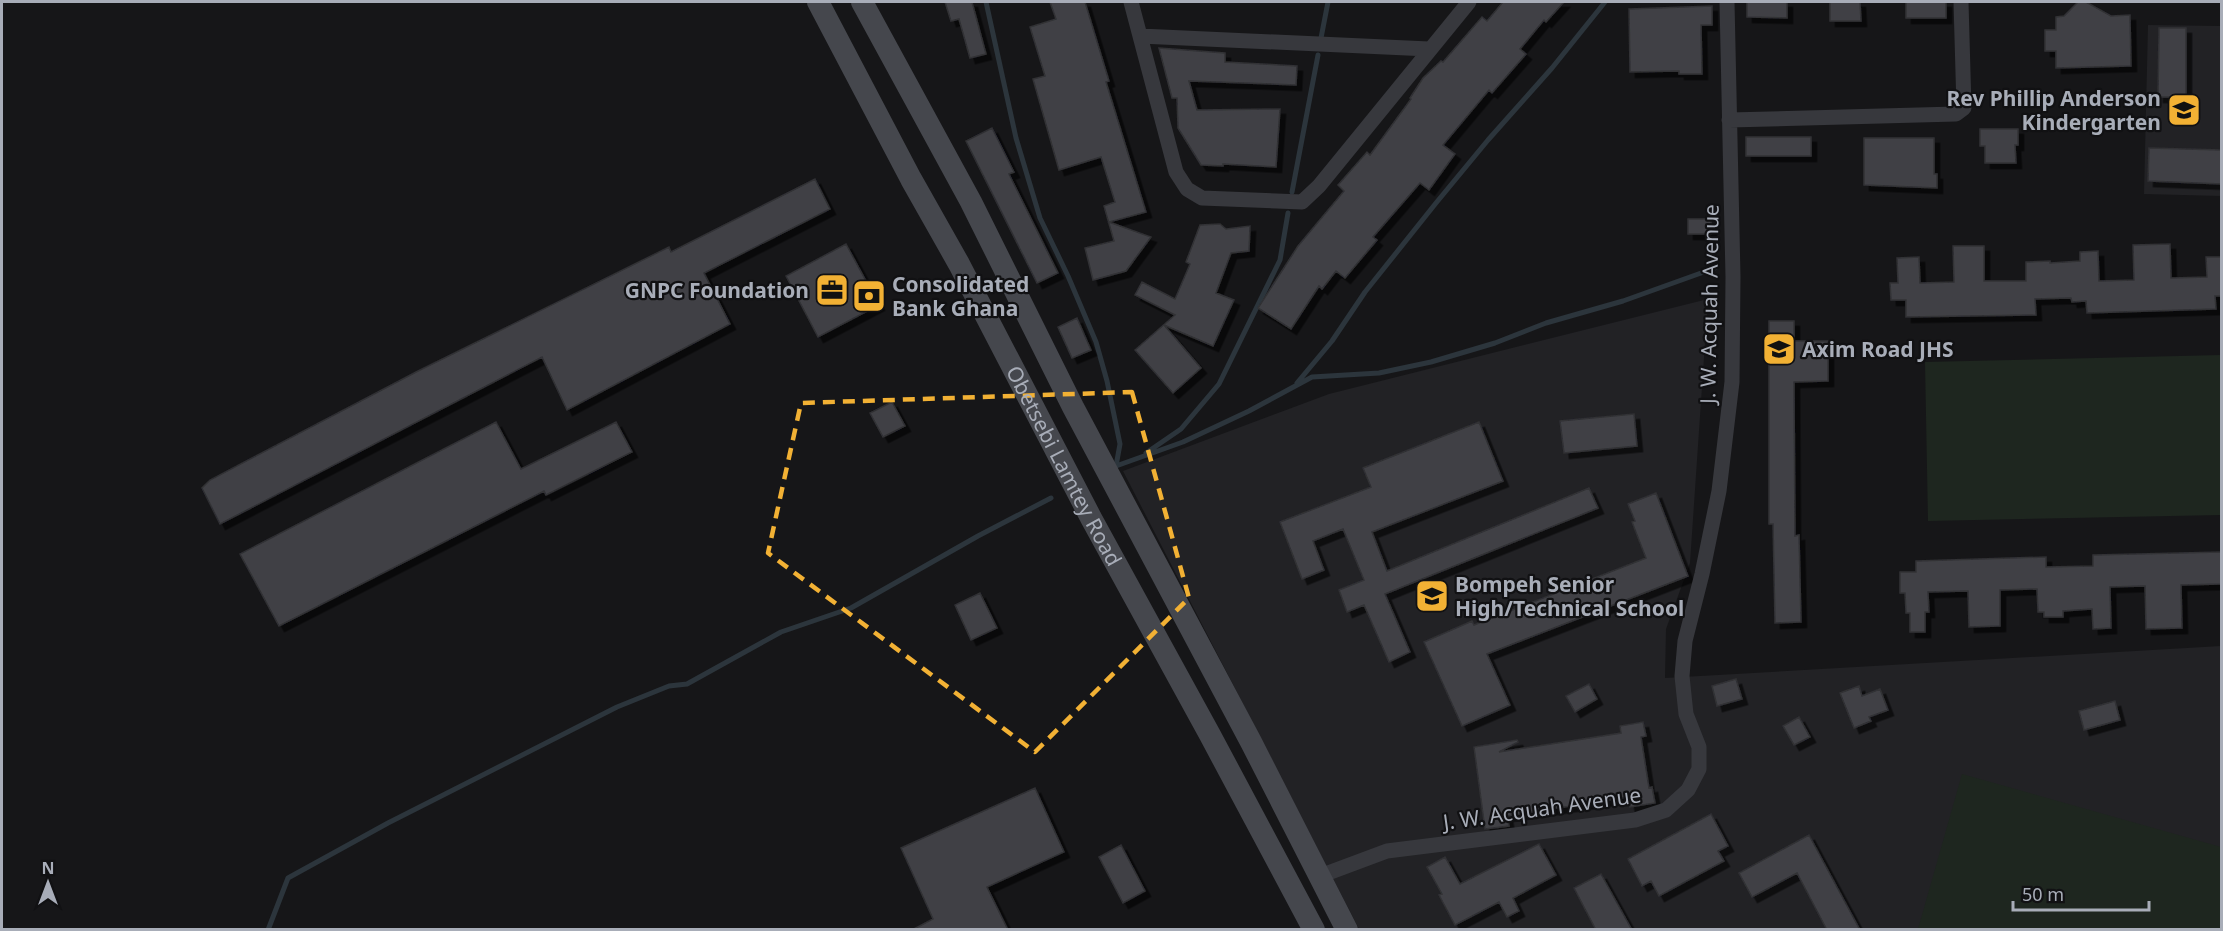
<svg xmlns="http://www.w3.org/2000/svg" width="2223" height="931" font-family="'Noto Sans',sans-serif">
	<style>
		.built { fill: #222225 }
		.green { fill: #1e261f }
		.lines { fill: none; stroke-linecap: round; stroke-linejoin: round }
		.stream { stroke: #2c353c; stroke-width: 5 }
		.building { fill: #404145; stroke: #303034; stroke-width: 1.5; filter: url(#shadow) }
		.street { stroke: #37383d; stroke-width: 15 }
		.secondary { stroke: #45474d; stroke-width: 22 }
		.marked { fill: none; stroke: #f2b134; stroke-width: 4.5; stroke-dasharray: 12 8; stroke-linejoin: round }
		.labels { text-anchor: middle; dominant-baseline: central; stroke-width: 4.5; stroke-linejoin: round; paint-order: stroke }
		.poi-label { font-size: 21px; font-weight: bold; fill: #a8adb8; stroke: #111113; text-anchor: start }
		.street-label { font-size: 21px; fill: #a8adb8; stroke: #111113 }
	</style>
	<defs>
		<filter id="shadow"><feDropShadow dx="5.5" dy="5.5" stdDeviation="0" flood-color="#0009"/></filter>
	</defs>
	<rect width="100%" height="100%" fill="#161618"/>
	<!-- built -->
	<path class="built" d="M2148 25 2221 26V196L2144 194Z
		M1708 299 1690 563 1666 629 1665 678 2221 646V929H1359L1123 471 1329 394Z"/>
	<!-- green -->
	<path class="green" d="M2221 355V515L1928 521 1925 362Z
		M1962 774 2221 847V929H1918Z"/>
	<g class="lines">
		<!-- stream -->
		<path class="stream" d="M986 2 1016 138 1040 218 1068 276 1096 342 1107 381 1120 444 1116 466
			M1321 38 1328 2
			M1292 192 1318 55
			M1297 383 1332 341 1365 292 1436 203 1488 140 1552 68 1605 2
			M1146 453 1181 429 1219 384 1280 260 1288 213
			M1116 466 1183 442 1249 411 1312 377 1379 373 1431 362 1495 343 1546 323 1623 301 1715 268
			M268 930 288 878 388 823 617 707 669 686 687 684 781 632 851 608 978 536 1051 498"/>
	</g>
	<!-- building -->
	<path class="building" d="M945 2H972L986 54 970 58 959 19 951 21Z
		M1050 2H1085L1109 81 1106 82 1146 212 1109 222 1151 237 1126 271 1093 280 1085 248 1114 241 1104 206 1115 202 1101 157 1059 170 1033 79 1045 76 1030 27 1056 19Z
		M1503 2H1564L1546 22 1544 20 1520 49 1526 54 1492 93 1489 90 1443 145 1455 154 1429 190 1420 183 1373 237 1377 240 1345 278 1336 271 1322 289 1319 286 1291 329 1258 308 1298 246 1344 191 1338 185 1367 152 1370 155 1411 99 1410 98 1423 78 1441 61 1443 62 1482 17 1487 21Z
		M1747 2H1787V18L1747 17Z
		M1830 2H1860L1861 21H1830Z
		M1906 2H1946V18H1906Z
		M2078 2H2086L2111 16 2130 15 2131 66 2056 68V51H2045V30H2056V17L2064 16Z
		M1712 6V25H1701L1702 74H1679V71L1630 72 1629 9Z
		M2159 28H2186V97H2158Z
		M1159 48 1225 53V62L1297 66 1296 85 1189 81 1197 110 1280 109 1276 167 1223 164V166L1201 165 1178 128 1177 98H1172Z
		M992 128 1014 172 1009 174 1058 273 1037 283 966 141Z
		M1980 129H2018V145H2015L2016 163H1985V146H1980Z
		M1746 137H1811V156H1746Z
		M1864 138H1934V174H1937V188L1864 185Z
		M2149 148 2222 150V184L2148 181Z
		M815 179 830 209 704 273 730 324 567 410 542 357 220 524 202 488 210 480 418 371 669 247 671 252Z
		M1688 219H1711V234H1688Z
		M1220 224 1226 229 1250 226 1249 251 1231 253 1216 293 1234 300 1213 346 1164 325 1201 368 1173 393 1135 350 1175 315 1135 295 1142 282 1175 299 1190 264 1186 262 1200 225Z
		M846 244 879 305 818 337 786 276Z
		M2170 244 2171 278 2207 277 2206 257H2222V296H2215L2216 309 2087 313 2086 301 2072 302 2071 298 2035 299 2036 315 1906 317V300H1891L1890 283H1898L1897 258 1919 257 1920 283 1954 282 1953 246H1984V281H2026V262L2050 261V263L2080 261V252L2098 251 2099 281 2134 280 2133 245Z
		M1077 318 1091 350 1072 358 1058 327Z
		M1769 321H1794V341H1828V381L1794 382 1795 536 1799 535 1801 622 1775 623 1773 524H1769Z
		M892 402 905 426 883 437 870 413Z
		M1634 414 1637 446 1564 453 1560 421Z
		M496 422 521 469 616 422 632 452 546 495 544 491 279 626 240 554Z
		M1479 422 1503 481 1372 532 1387 571 1589 488 1598 508 1385 594 1410 652 1389 662 1364 605 1347 612 1339 590 1364 580 1343 529 1313 541 1324 570 1302 579 1280 522 1371 487 1363 468Z
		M1656 493 1688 576 1487 654 1510 705 1462 726 1424 642 1472 621 1474 625 1646 558 1632 522 1635 521 1628 504Z
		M2222 552V584L2181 585 2182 628 2146 629 2145 586 2110 587 2111 628 2093 629 2092 609 2063 611V617H2044V612H2038L2037 589 2000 590V626L1969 627 1968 591 1928 592 1929 612H1925V632H1910V613H1906L1905 593H1900V572H1916V561L2046 557V567L2093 566V555Z
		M980 593 997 628 971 640 955 605Z
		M1736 679 1742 699 1717 706 1712 686Z
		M1589 684 1597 699 1575 712 1566 696Z
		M1859 686 1862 696 1880 689 1888 710 1869 717 1871 721 1854 728 1840 693Z
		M2115 701 2120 720 2084 730 2079 711Z
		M1799 717 1810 737 1794 745 1783 726Z
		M1643 722 1646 736 1641 737 1649 788 1652 787 1655 803 1630 807 1628 797 1507 816 1509 826 1485 829 1474 747 1517 740 1518 742 1499 752 1621 733 1620 726Z
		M1035 788 1064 852 987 887 1008 930H912L933 919 901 848Z
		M1711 814 1728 846 1718 851 1724 861 1659 896 1651 881 1642 886 1628 859Z
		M1809 835 1860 930H1827L1797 873 1752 897 1739 873Z
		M1539 844 1556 875 1513 898 1519 911 1507 917 1499 902 1455 925 1439 895 1442 894 1427 867 1445 857 1460 884Z
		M1121 845 1145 891 1123 903 1099 857Z
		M1601 874 1632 930H1596L1574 888Z"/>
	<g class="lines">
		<!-- street -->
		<path class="street" d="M1131 2 1176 172 1187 189 1202 198 1302 202 1319 186 1469 2
			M1140 36 1429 49
			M1729 120 1956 114 1964 108 1961 2
			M1320 876 1387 851 1635 820 1666 810 1688 790 1699 769V747L1686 714 1682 676 1685 641 1702 574 1719 491 1732 382 1733 277 1727 2"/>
		<!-- secondary -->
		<g class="secondary">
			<path id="s1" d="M818 2 911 179 959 264 1091 518 1210 735 1314 930"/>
			<path d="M862 2 971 202 1073 407 1251 742 1347 930"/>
		</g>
	</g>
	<!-- marked area -->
	<path class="marked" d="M1132 392 1189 598 1035 752 768 553 801 403Z"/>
	<!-- icons -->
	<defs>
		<g id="school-square" transform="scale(1.725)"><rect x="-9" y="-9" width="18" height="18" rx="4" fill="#f2b134" stroke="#111113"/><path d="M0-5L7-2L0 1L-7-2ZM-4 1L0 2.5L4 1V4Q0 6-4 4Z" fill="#111"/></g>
		<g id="office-square" transform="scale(1.725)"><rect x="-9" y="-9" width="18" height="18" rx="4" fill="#f2b134" stroke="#111113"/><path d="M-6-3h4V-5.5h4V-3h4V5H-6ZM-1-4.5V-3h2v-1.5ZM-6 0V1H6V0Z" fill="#111"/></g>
		<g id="bank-square" transform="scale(1.725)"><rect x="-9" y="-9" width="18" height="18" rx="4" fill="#f2b134" stroke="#111113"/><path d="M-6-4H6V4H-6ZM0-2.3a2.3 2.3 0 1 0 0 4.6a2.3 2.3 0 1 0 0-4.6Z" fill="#111"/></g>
	</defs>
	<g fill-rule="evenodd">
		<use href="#school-square" x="2184" y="110"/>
		<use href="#office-square" x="832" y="290"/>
		<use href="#bank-square" x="869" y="296"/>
		<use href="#school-square" x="1779" y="349"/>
		<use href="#school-square" x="1432" y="596"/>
	</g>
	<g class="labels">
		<!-- poi labels -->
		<g class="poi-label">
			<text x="2161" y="98" text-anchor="end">Rev Phillip Anderson<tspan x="2161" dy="24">Kindergarten</tspan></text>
			<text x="892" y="284">Consolidated<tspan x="892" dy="24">Bank Ghana</tspan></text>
			<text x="809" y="290" text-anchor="end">GNPC Foundation</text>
			<text x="1802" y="349">Axim Road JHS</text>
			<text x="1455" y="584">Bompeh Senior<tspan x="1455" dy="24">High/Technical School</tspan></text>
		</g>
		<!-- street labels -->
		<g class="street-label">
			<text transform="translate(1709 304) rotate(-89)">J. W. Acquah Avenue</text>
			<text stroke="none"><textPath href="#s1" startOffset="525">Obetsebi Lamtey Road</textPath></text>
			<text transform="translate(1542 808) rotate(-8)">J. W. Acquah Avenue</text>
		</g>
	</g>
	<!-- border -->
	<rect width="2223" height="931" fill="none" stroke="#a8adb8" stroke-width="6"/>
	<!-- north arrow -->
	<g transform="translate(48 883)" stroke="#111113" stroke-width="4.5" paint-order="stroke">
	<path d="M0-4.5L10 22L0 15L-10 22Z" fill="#a8adb8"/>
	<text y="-9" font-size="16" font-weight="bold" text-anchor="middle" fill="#a8adb8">N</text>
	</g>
	<!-- scale -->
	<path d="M2013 901v9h136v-9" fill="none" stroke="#a8adb8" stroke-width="3"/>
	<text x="2022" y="901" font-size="18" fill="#a8adb8" stroke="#111113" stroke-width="4.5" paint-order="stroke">50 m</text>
</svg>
